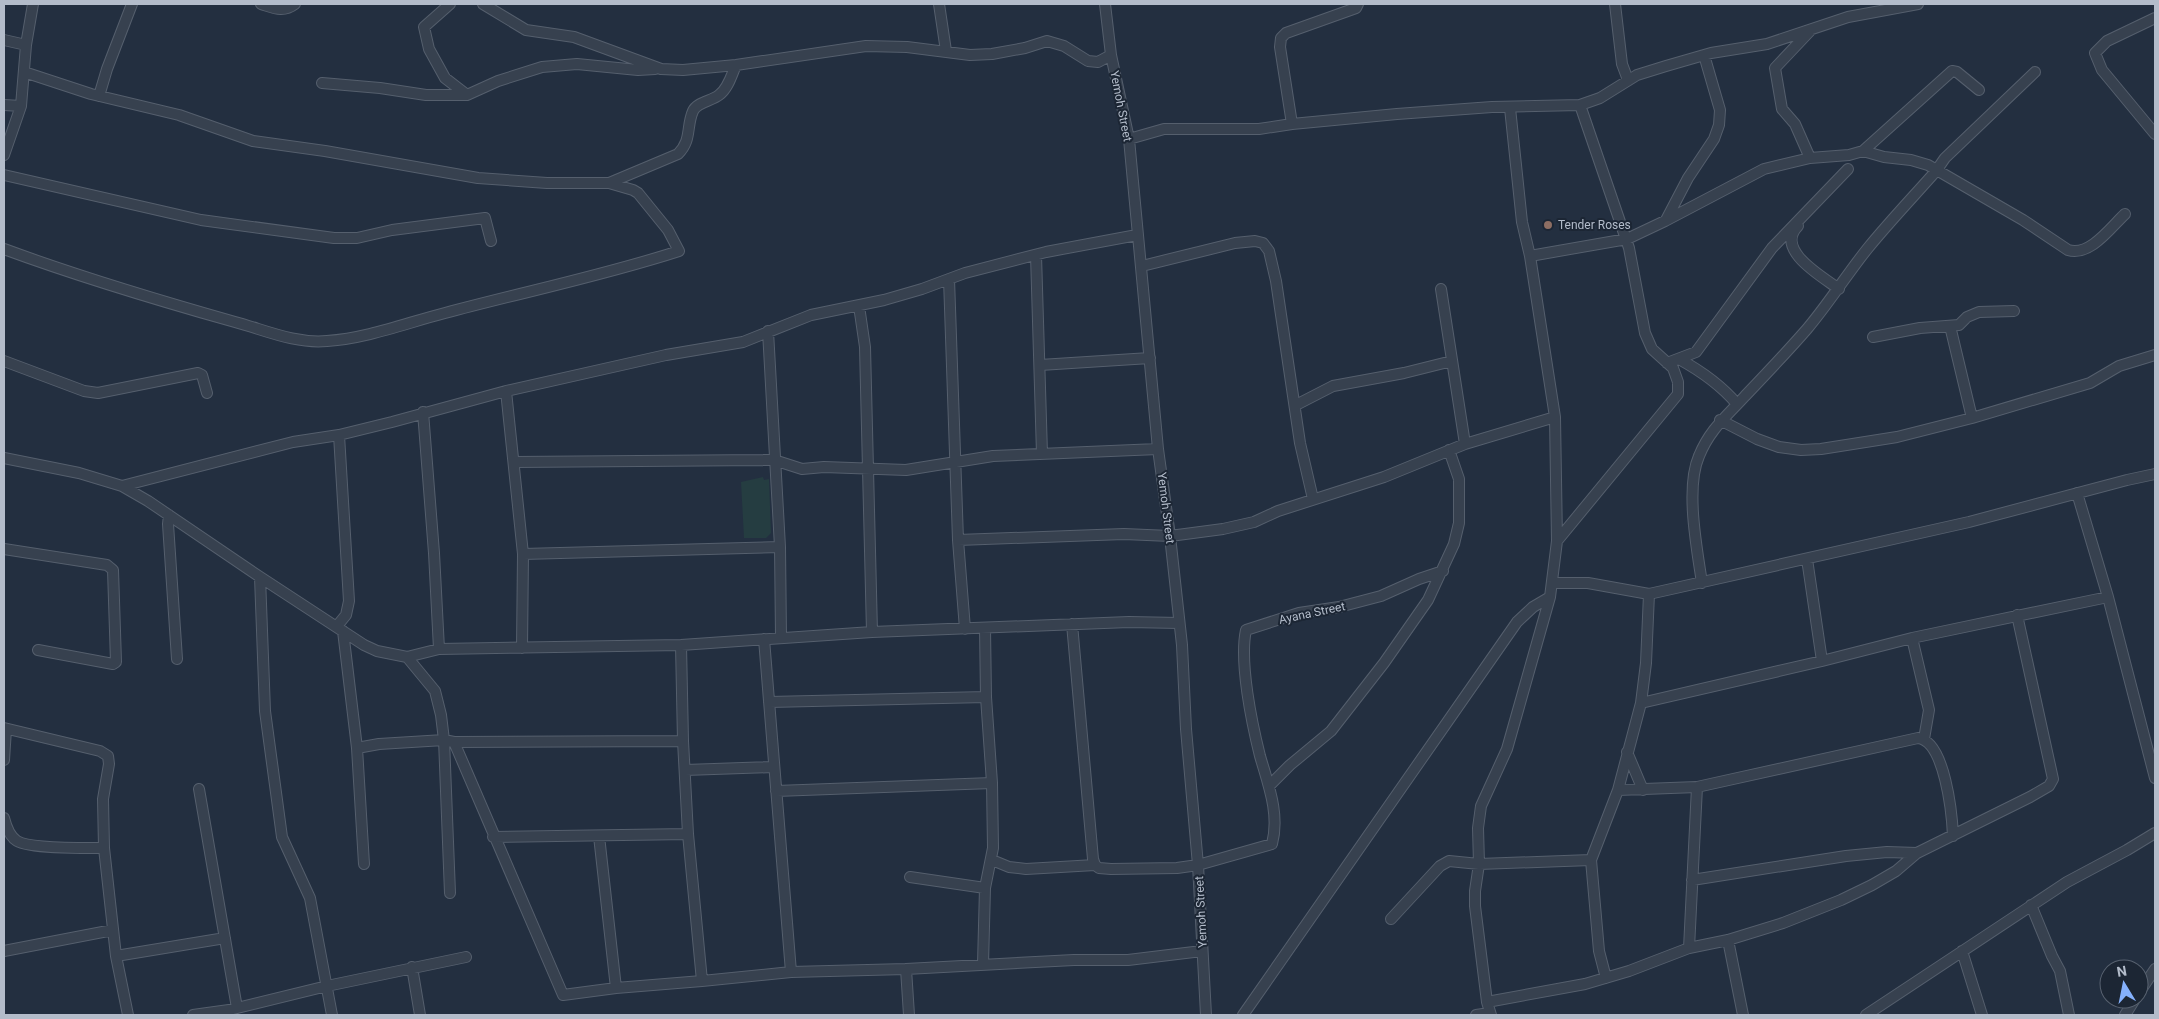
<svg xmlns="http://www.w3.org/2000/svg" width="2159" height="1019" font-family="Roboto,sans-serif">
	<style>
		.green { fill: #253d41 }
		.lines { fill: none; stroke-linecap: round; stroke-linejoin: round }
		.minor-casing { stroke: #555f6d; stroke-width: 12 }
		.minor { stroke: #37414f; stroke-width: 10 }
		.education-dot { fill: #8d6e63; stroke: #1c2634; stroke-width: 2 }
		.labels { text-anchor: middle; dominant-baseline: central; stroke-width: 4; stroke-linejoin: round; paint-order: stroke }
		.street-label { font-size: 12px; fill: #b3bcca; stroke: #1c2634 }
		.poi-label { font-size: 12px; fill: #b3bcca; stroke: #1c2634; text-anchor: start }
	</style>
	<rect width="100%" height="100%" fill="#232f40"/>
	<!-- green -->
	<path class="green" d="M763 477 764 480 769 479 771 533 766 538H744L741 482Z"/>
	<g class="lines">
		<!-- minor casing -->
		<g class="minor-casing">
			<path id="minor" d="M261 4C274 8 283 13 295 4
				M450 4 424 27 429 49 445 78 467 95
				M483 4 526 30 574 37 661 69 683 70 736 65 866 46 907 47 970 55 992 54 1025 48 1047 41 1064 46 1088 61 1098 62 1111 55
				M939 4 946 51
				M1105 4 1111 55 1129 139 1158 449 1170 536 1182 645 1186 729 1198 865 1206 1015
				M1615 4 1622 64 1628 80
				M2155 18 2107 41 2095 53 2102 70 2155 134
				M1810 31 1775 68 1782 109 1795 124 1810 158
				M4 40 26 45
				M322 83 380 88 426 95H467L498 81 542 67 577 64 638 70 655 69
				M99 96 107 69 132 4
				M4 105 21 106
				M1292 124 1280 47 1281 38 1286 33 1356 8 1358 4
				M1129 139 1164 129H1259L1292 124 1397 114 1492 107 1580 105 1600 98 1637 75 1666 66 1711 53 1767 44 1848 17 1918 4
				M1863 151 1952 71 1957 72 1979 90
				M4 155 21 106 26 45 33 4
				M4 175 201 220 334 238H357L392 230 485 218 491 241
				M609 183 678 154C692 140 686 127 693 111 697 102 712 101 719 95 728 89 732 74 736 65
				M1666 220 1688 178 1714 139 1719 125 1720 110 1704 55
				M1798 226C1774 250 1823 277 1839 289
				M4 249C80 277 157 300 235 322 265 330 295 344 327 341 368 338 406 323 445 313 523 292 602 276 679 251L668 230 638 193 633 190 609 183H547L478 178 325 151 253 141 179 115 91 94 24 72
				M1036 255 1042 454
				M1530 256 1627 239 1665 221 1764 169 1810 158 1849 155 1863 151 1884 157 1911 160 1928 165 2023 220 2068 250C2090 257 2111 227 2125 214
				M1142 266 1235 243 1255 241 1263 243 1269 251 1276 281 1300 443 1313 499
				M949 279 958 540 965 629
				M1441 289 1465 444
				M859 306 865 347 872 632
				M1950 326 1972 418
				M768 331 780 547 781 637
				M1873 337 1920 328 1959 325 1967 317 1979 312 2014 311
				M1679 359C1701 371 1720 384 1737 404
				M4 361 84 391 98 393 198 373 202 375 207 393
				M1667 363 1696 352 1772 248 1848 169
				M1040 365 1150 358
				M506 391 523 554 522 648
				M1296 405 1333 386 1404 373 1452 361
				M423 412 434 553 439 649
				M1720 420 1757 439 1779 447 1801 450 1821 449 1897 437 1972 418 2090 383 2119 366 2155 355
				M4 458 79 473 122 486 148 501 260 577 364 645 377 651 407 657 435 691 441 715 444 740 454 742 563 995 616 988 702 981 791 972 906 969 1074 960H1128L1202 951
				M514 462 774 460 802 469 824 467 906 470 993 456 1158 449
				M122 486 293 442 339 435 392 422 506 391 666 355 743 342 811 315 884 300 922 289 965 273 1046 252 1137 235
				M2077 493 2108 597 2155 778
				M169 515 168 524 177 659
				M958 540 1124 534 1170 536 1223 529 1254 522 1278 511 1384 477 1465 444 1555 417
				M1557 541 1678 394V382L1673 368 1652 349 1645 333 1629 248 1580 105
				M4 549 107 565 113 570 116 662 113 664 38 650
				M523 554 780 547
				M1807 559 1822 661
				M260 577 265 711 282 837 310 898 332 1015
				M1553 583H1588L1649 594 1969 522 2127 480 2155 474
				M1702 583C1697 549 1685 488 1699 456 1710 429 1726 417 1745 396 1766 374 1787 352 1807 329 1829 303 1847 274 1868 248 1890 221 1914 196 1936 171L1945 158 2035 72
				M1072 624 1093 859 1095 865
				M337 626 346 615 349 601 339 435
				M343 631 357 748 364 864
				M1912 638 1929 710 1924 739
				M764 639 791 972
				M681 645 683 741 688 834 702 981
				M407 657 439 649 681 645 872 632 1129 622 1179 623
				M769 702 986 697
				M1641 703 1822 661 1912 638 2108 597
				M4 728 100 751 108 756 109 764 103 799 104 848 116 956 128 1015
				M454 742 683 741
				M357 748 379 744 444 740 450 893
				M1627 752 1643 790
				M4 760 6 729
				M685 770 773 767
				M1269 786 1290 765 1331 731 1384 663 1428 600 1454 544 1459 523V479L1449 450
				M199 789 237 1008
				M1618 790 1697 787 1918 738C1945 741 1952 814 1953 836
				M776 791 992 783
				M4 818C6 826 9 836 17 841 30 849 87 848 104 848
				M599 836 616 988
				M493 837 688 834
				M992 860 1009 867 1026 869 1095 865 1099 868 1111 869 1177 868 1198 865 1272 844C1280 814 1268 784 1260 756 1252 724 1239 662 1246 630L1299 613 1339 607 1381 596 1419 579 1443 571
				M1591 860 1599 951 1606 978
				M910 877 985 888
				M1692 880 1846 856 1887 852 1917 853
				M2031 905 2052 956 2060 971 2069 1015
				M1391 919 1440 866 1449 861 1479 864 1591 860 1618 790 1641 703 1646 663 1649 594
				M1728 940 1743 1015
				M1689 948 1697 787
				M4 951 113 930
				M1962 951 1982 1015
				M116 956 225 938
				M983 964 985 888 993 848 992 783 986 697 985 628
				M412 967 420 1015
				M906 969 909 1015
				M2139 993 2155 969
				M1487 1002 1585 984 1629 971 1689 948 1728 940 1783 923 1841 900 1872 885 1896 871 1917 853 2030 797 2049 786 2053 779 2017 615
				M193 1015 229 1010 327 986 466 957
				M1243 1015 1517 622 1533 607 1550 597
				M1476 1015 1490 1013
				M1491 1015 1487 1002 1475 906V891L1479 864 1478 828 1481 806 1507 749 1550 597 1557 541 1555 417 1530 256 1522 222 1510 108
				M1866 1015 2067 882 2127 850 2155 833
				M2125 1015 2135 999"/>
		</g>
		<!-- minor -->
		<use href="#minor" class="minor"/>
	</g>
	<!-- markers -->
	<circle class="education-dot" cx="1548" cy="225" r="5"/>
	<g class="labels">
		<!-- street labels -->
		<g class="street-label">
			<text transform="translate(1121 106) rotate(79)">Yemoh Street</text>
			<text transform="translate(1166 508) rotate(83)">Yemoh Street</text>
			<text transform="translate(1312 613) rotate(-12)">Ayana Street</text>
			<text transform="translate(1201 912) rotate(-93)">Yemoh Street</text>
		</g>
		<!-- poi labels -->
		<g class="poi-label">
			<text x="1558" y="225">Tender Roses</text>
		</g>
	</g>
	<!-- border -->
	<rect width="2159" height="1019" fill="none" stroke="#b3bcca" stroke-width="10"/>
	<!-- north arrow -->
	<g transform="translate(2124 984) rotate(350)"><circle r="24" fill="#1c2634" stroke="#586270"/>
	<path d="M0-4L9 19L0 12L-9 19Z" fill="#85b1fd"/>
	<text y="-8" font-size="14" font-weight="bold" text-anchor="middle" fill="#b3bcca">N</text>
	</g>
</svg>
